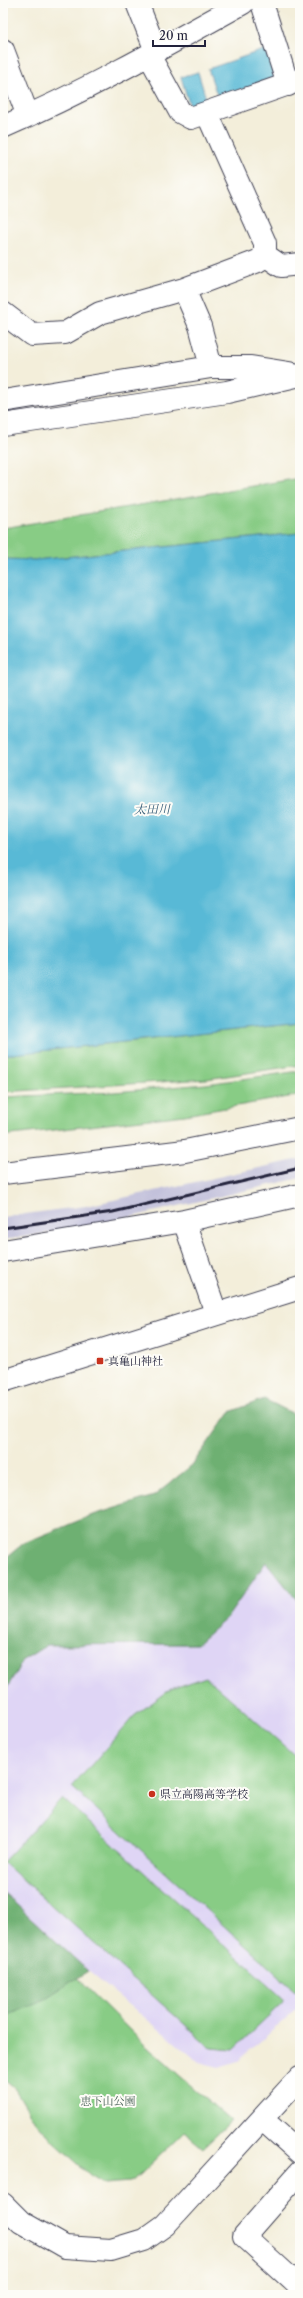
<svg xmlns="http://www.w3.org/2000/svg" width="303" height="2298" font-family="'Libre Caslon Text','Noto Serif JP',serif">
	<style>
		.built { fill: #dfd5f5 }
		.industrial { fill: #c3c1db }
		.green { fill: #88cc85; stroke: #557760 }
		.forest { fill: #6eb072; stroke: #486956 }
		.water { fill: #58b9d6; stroke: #3d6e88 }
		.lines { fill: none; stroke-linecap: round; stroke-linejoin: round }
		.minor-casing { stroke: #414153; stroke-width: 24 }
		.minor { stroke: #fff; stroke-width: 22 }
		.rail { stroke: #22223b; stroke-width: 3 }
		.poi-dot { fill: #c8321e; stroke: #fdfcf7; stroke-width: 1.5 }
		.labels { text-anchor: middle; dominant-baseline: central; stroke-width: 4; stroke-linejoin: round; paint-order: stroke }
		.poi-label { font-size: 11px; fill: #22223b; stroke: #fdfcf7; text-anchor: start }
		.park-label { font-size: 11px; fill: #465e55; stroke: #fdfcf7 }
		.water-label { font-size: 12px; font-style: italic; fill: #385e79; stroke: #fdfcf7 }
	</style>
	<rect width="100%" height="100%" fill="#fdfcf7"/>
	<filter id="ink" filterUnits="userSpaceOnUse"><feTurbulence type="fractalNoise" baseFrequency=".025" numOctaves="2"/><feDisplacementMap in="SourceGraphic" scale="8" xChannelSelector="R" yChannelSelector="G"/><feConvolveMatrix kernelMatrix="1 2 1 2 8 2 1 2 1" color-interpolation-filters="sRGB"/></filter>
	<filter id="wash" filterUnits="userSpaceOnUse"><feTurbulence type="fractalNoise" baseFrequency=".012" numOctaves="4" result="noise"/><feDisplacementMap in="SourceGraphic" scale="16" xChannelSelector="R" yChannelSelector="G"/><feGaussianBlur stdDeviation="0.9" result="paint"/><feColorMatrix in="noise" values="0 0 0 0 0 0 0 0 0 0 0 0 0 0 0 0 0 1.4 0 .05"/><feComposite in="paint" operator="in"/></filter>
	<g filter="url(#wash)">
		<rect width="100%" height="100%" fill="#f3eeda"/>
		<!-- built -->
		<path class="built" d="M266 1562 300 1604V2006L238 2061 219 2067 199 2062 88 1971 3 1892V1695L23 1660 47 1645 197 1644 227 1618Z"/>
		<!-- industrial -->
		<path class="industrial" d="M300 1159V1178L92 1226 3 1240V1217L86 1206Z"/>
		<!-- green -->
		<path class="green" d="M300 478V533L36 560 3 559V528Z
			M300 1023V1065L207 1079 3 1092V1055Z
			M300 1071V1095L185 1115 3 1136V1097L114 1092 206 1084Z
			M206 1677 300 1760V1987L295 1991 72 1787 134 1716 171 1689Z
			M62 1798 285 2000 233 2050 211 2048 3 1862Z
			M3 1921 64 1965 145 2045 231 2121 203 2148 184 2132 140 2175 129 2182 105 2184 90 2175 51 2139 35 2122 15 2089 3 2079Z"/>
		<!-- forest -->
		<path class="forest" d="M264 1399 300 1417V1604L266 1562 227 1618 197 1644 47 1645 23 1660 3 1695V1560L24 1543 90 1516 154 1496 192 1465 230 1412Z
			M3 1892 88 1971 38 2003 3 2017Z"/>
		<!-- water -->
		<path class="water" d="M266 49 276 78 218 98 208 69Z
			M198 72 207 102 190 107 181 77Z
			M300 533V1023L3 1055V559L36 560Z"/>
	</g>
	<g filter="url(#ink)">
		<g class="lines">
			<!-- minor casing -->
			<g class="minor-casing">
				<path id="minor" d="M137 3 156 51
					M262 3 288 85
					M3 50 28 116
					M149 55 180 112 191 118 300 80
					M3 127C86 91 164 47 243 3
					M265 255 281 266 300 264
					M184 289 200 326 211 367
					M3 313 32 335 65 333 100 313 184 289 258 261 265 255V243L207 113
					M3 401 211 367H251L289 373
					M3 425 227 392 300 375
					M3 1173 185 1151 300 1128
					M184 1221 216 1313
					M3 1251 184 1221 300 1195
					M3 1381 300 1288
					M262 2119 300 2153
					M300 2172 244 2236 300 2287
					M3 2204 21 2222 65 2247 111 2250 144 2240 165 2225 300 2077"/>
			</g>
			<!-- minor -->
			<use href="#minor" class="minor"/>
			<!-- rail -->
			<path class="rail" d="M3 1228 113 1212 300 1168"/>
		</g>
	</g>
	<!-- markers -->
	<g class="poi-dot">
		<rect x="96" y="1357" width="8" height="8" rx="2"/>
		<circle cx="152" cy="1794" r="4"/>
	</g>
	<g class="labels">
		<!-- poi labels -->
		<g class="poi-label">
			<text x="108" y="1361">真亀山神社</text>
			<text x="160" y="1794">県立高陽高等学校</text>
		</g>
		<!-- park labels -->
		<g class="park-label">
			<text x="108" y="2101">恵下山公園</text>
		</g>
		<!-- water labels -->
		<g class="water-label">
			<text transform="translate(152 809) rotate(-1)">太田川</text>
		</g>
	</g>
	<!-- margin -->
	<rect width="303" height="2298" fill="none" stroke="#fdfcf7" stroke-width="16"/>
	<!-- scale -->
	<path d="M153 40v6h52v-6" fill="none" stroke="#22223b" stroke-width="2"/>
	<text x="159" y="40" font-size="12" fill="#22223b" stroke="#fdfcf7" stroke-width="3" paint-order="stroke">20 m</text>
</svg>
